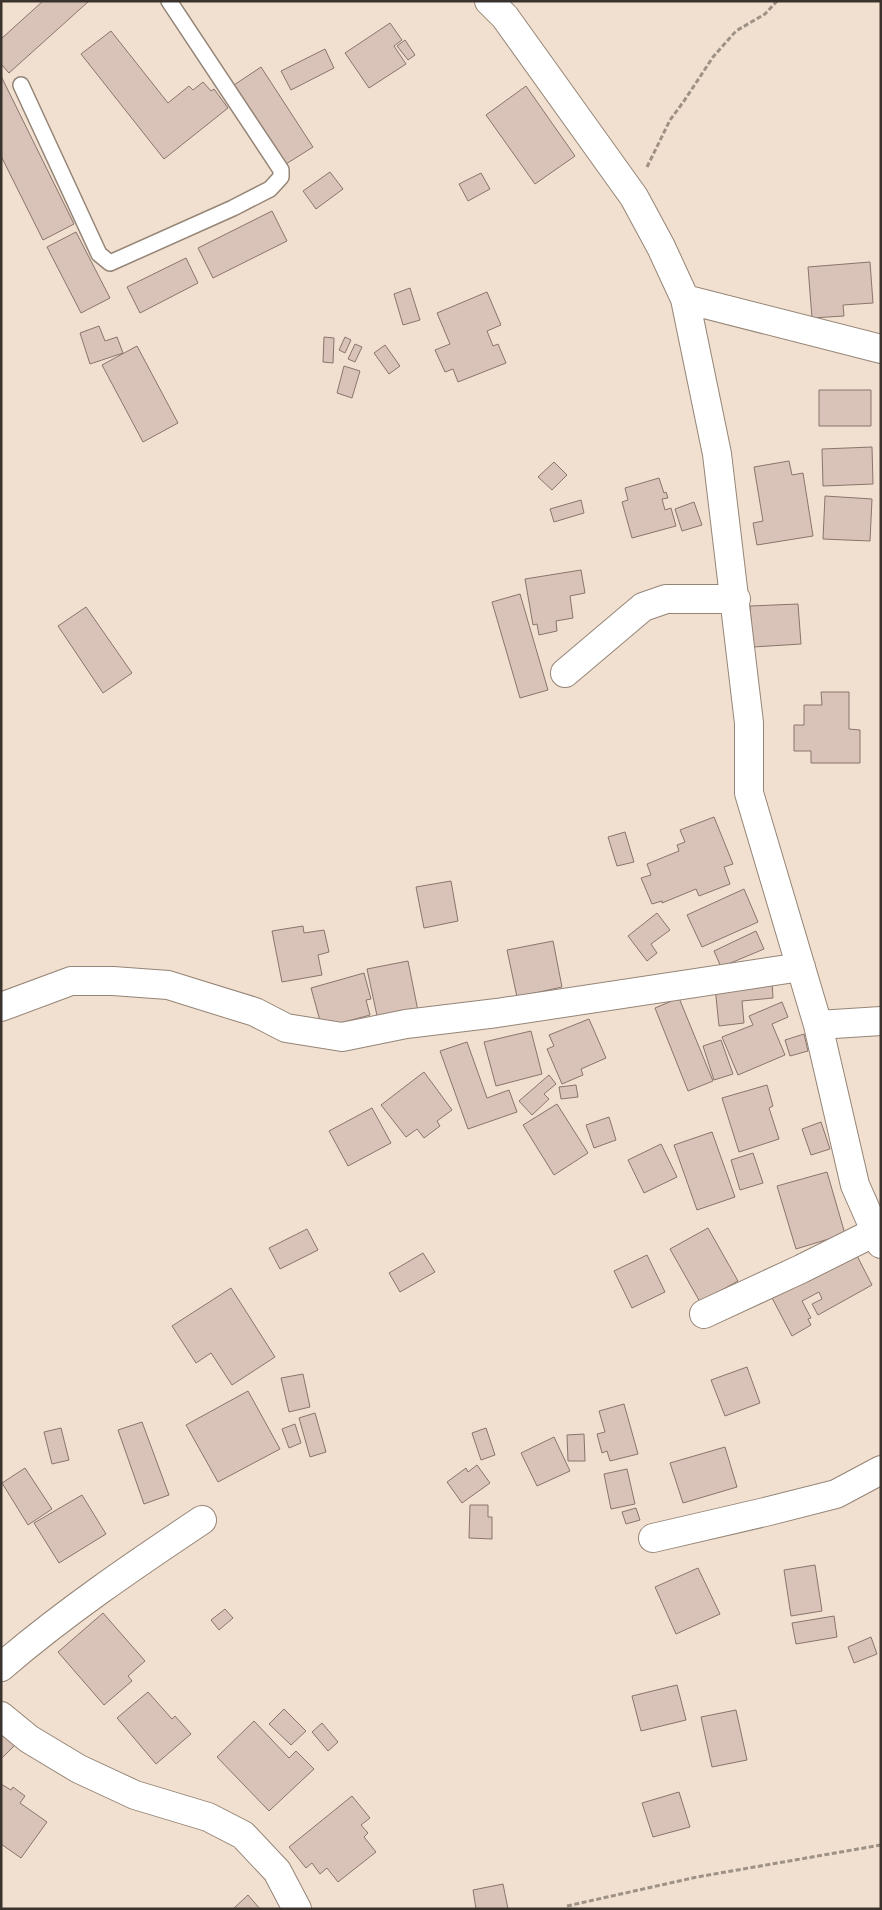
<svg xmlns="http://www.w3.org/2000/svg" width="882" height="1910" font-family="Karla,sans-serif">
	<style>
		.building { fill: #d9c2b8; stroke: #8a756d }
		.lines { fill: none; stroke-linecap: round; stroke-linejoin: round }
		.service-casing { stroke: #958576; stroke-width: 18 }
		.minor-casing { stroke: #958576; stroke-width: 30 }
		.path { stroke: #9e9185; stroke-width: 3; stroke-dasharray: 5 2.5; stroke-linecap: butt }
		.service { stroke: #fff; stroke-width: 15 }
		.minor { stroke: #fff; stroke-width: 28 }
	</style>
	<rect width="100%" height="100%" fill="#f1dfcf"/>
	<!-- building -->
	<path class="building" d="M43 1H89L9 73 1 64V39Z
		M390 23 402 40 394 46 406 64 369 88 345 53Z
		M111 31 168 103 189 86 193 90 203 82 211 91 214 89 228 108 164 159 81 54Z
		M405 40 415 55 408 60 397 46Z
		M325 49 334 68 291 90 281 71Z
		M261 67 313 147 286 164 234 85Z
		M1 76 74 224 43 240 1 156Z
		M526 86 575 156 535 184 486 115Z
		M330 172 343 189 316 209 303 191Z
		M481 173 490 189 468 201 459 184Z
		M272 211 287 241 213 278 198 248Z
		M76 232 110 298 81 313 47 247Z
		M186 258 198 283 140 313 127 287Z
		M870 262 873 303 843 305 844 316 812 318 808 267Z
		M410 288 420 320 403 325 394 294Z
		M487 292 501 325 487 331 493 346 498 344 506 363 458 382 453 369 445 372 435 350 450 344 437 313Z
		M99 326 105 341 117 337 123 353 90 364 80 333Z
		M324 337 334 338 333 363 323 362Z
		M345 337 351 340 345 353 339 350Z
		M355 344 362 347 355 362 348 359Z
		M385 345 400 366 389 374 374 353Z
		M137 346 178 423 143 442 102 365Z
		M344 366 360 371 352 398 337 393Z
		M819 390H871V426H819Z
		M872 447 873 484 823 486 822 449Z
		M789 461 792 475 803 473 813 536 757 545 753 523 763 521 754 467Z
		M554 462 567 475 552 490 538 477Z
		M659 478 664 493 666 492 668 498 662 499 665 510 671 508 676 526 632 538 622 502 628 500 625 488Z
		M825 496 872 499 870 541 823 539Z
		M581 500 584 513 554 522 550 509Z
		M694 502 702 525 682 531 675 509Z
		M581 570 585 593 570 596 573 618 556 621 557 631 539 635 537 624 533 625 525 579Z
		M520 594 548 690 520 698 492 602Z
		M798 604 801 644 753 647 750 606Z
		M86 607 132 673 103 693 58 626Z
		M821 692H849V729L860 730V763H811V751H794V725H804V705H822Z
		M714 817 733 864 724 867 730 884 699 896 696 889 662 903V901L652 904 641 878 651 875 647 864 679 851 677 845 685 842 680 830Z
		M625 832 634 862 617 866 608 837Z
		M451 881 458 921 424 928 416 887Z
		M744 889 758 922 702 947 687 915Z
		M657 913 670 930 651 944 657 953 647 961 628 936Z
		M303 926 304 933 324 930 329 952 318 955 322 975 282 982 272 931Z
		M756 931 764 949 721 967 714 951Z
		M553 941 562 987 517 997 507 950Z
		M408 961 419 1016 379 1025 367 969Z
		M364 973 371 999 366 1000 370 1015 322 1028 311 988Z
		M772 981 773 998 742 1001 744 1023 719 1026 715 987Z
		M679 998 713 1081 688 1091 655 1008Z
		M782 1002 788 1017 772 1024 785 1055 738 1075 722 1037 753 1025 749 1016Z
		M589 1019 606 1058 581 1069 583 1075 562 1084 547 1049 554 1046 549 1035Z
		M531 1031 542 1074 496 1086 484 1042Z
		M804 1034 808 1051 790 1056 785 1040Z
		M721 1040 733 1074 714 1080 703 1046Z
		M467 1042 487 1098 509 1090 517 1112 468 1129 440 1051Z
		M424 1072 452 1110 437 1121 440 1126 424 1138 417 1129 406 1137 381 1105Z
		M549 1075 556 1084 544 1094 549 1099 532 1115 519 1101Z
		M576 1085 578 1097 561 1099 559 1087Z
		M767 1085 773 1106 769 1108 779 1139 739 1152 722 1098Z
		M557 1104 588 1153 554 1175 523 1125Z
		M372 1108 391 1143 348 1166 329 1131Z
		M609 1117 616 1140 594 1148 586 1125Z
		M821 1122 830 1149 811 1155 802 1129Z
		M712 1132 735 1197 697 1210 674 1145Z
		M661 1144 677 1177 644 1193 628 1160Z
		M753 1153 763 1183 740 1190 731 1160Z
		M827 1172 845 1234 796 1249 777 1186Z
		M708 1228 738 1281 700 1302 670 1249Z
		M307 1229 318 1250 280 1269 269 1248Z
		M854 1250 872 1285 818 1315 812 1304 822 1299 819 1292 802 1301 811 1318 808 1319 811 1325 792 1336 770 1294Z
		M423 1253 435 1272 400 1292 389 1273Z
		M647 1255 665 1292 632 1308 614 1271Z
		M231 1288 275 1357 232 1385 211 1353 196 1363 172 1326Z
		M747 1367 760 1403 725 1416 711 1380Z
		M303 1374 310 1407 289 1412 281 1378Z
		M248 1391 280 1449 218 1482 186 1425Z
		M624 1404 638 1454 610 1461 607 1451 602 1453 597 1434 605 1432 599 1411Z
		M315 1413 326 1452 310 1457 299 1418Z
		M142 1422 169 1495 144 1504 118 1430Z
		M295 1424 301 1443 289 1448 282 1429Z
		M61 1428 69 1460 52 1464 44 1432Z
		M486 1428 495 1455 481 1460 472 1433Z
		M584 1434 585 1461H568L567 1435Z
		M554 1437 570 1471 537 1486 521 1453Z
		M725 1447 737 1487 683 1503 670 1463Z
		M477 1465 490 1483 462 1503 447 1482 466 1468 468 1472Z
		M25 1468 52 1509 28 1525 2 1483Z
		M627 1469 635 1504 611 1509 604 1474Z
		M82 1495 106 1534 59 1563 34 1523Z
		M470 1505H488V1517H492V1539L469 1538Z
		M636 1508 640 1520 626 1524 622 1512Z
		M815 1565 822 1611 791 1616 784 1570Z
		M698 1568 720 1614 676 1634 655 1587Z
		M225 1609 233 1618 219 1630 211 1620Z
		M103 1613 145 1661 128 1676 132 1681 104 1705 58 1652Z
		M834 1616 837 1637 796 1644 792 1623Z
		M871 1637 877 1654 854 1663 848 1647Z
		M677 1685 686 1720 641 1731 632 1696Z
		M148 1692 172 1719 175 1716 191 1734 156 1764 117 1718Z
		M284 1709 306 1731 291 1745 269 1724Z
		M736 1710 747 1760 712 1767 701 1717Z
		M254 1721 289 1758 296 1751 314 1769 269 1811 217 1757Z
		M322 1723 338 1742 328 1751 312 1732Z
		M1 1731 15 1745 1 1759Z
		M1 1784 11 1790 13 1787 25 1796 20 1803 47 1822 21 1858 1 1844Z
		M679 1792 690 1827 653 1837 642 1803Z
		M352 1796 370 1818 361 1825 368 1833 364 1837 376 1852 338 1882 327 1868 320 1874 312 1863 306 1868 289 1847Z
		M503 1884 508 1909H476L473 1890Z
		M248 1895 260 1909H233Z"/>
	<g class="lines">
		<!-- service casing -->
		<g class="service-casing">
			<path id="service" d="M21 85 99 254 110 263 233 208 270 189 281 177V170L169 1"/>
		</g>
		<!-- minor casing -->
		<g class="minor-casing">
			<path id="minor" d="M489 1 505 17 634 197 661 247 685 299 717 454 749 723V793L818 1025 855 1185 881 1244
				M685 299 881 349
				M565 673 643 607 666 599H736
				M1 1007 71 981H113L168 985 255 1012 286 1028 342 1037 406 1024 497 1013 801 967
				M818 1025 881 1021
				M704 1314 801 1269 875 1232
				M653 1538 765 1512 836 1494 881 1470
				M1 1667C64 1613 133 1566 202 1520
				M1 1716 29 1739 79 1769 135 1795 208 1817 243 1835 277 1871 297 1909"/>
		</g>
		<!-- path -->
		<path class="path" d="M647 167 670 120 684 101 713 57 736 31 765 14 777 1
			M567 1906 697 1877 881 1845"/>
		<!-- service -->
		<use href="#service" class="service"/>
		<!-- minor -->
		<use href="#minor" class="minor"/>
	</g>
	<!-- border -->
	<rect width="882" height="1910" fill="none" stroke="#3a332d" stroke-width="5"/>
</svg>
